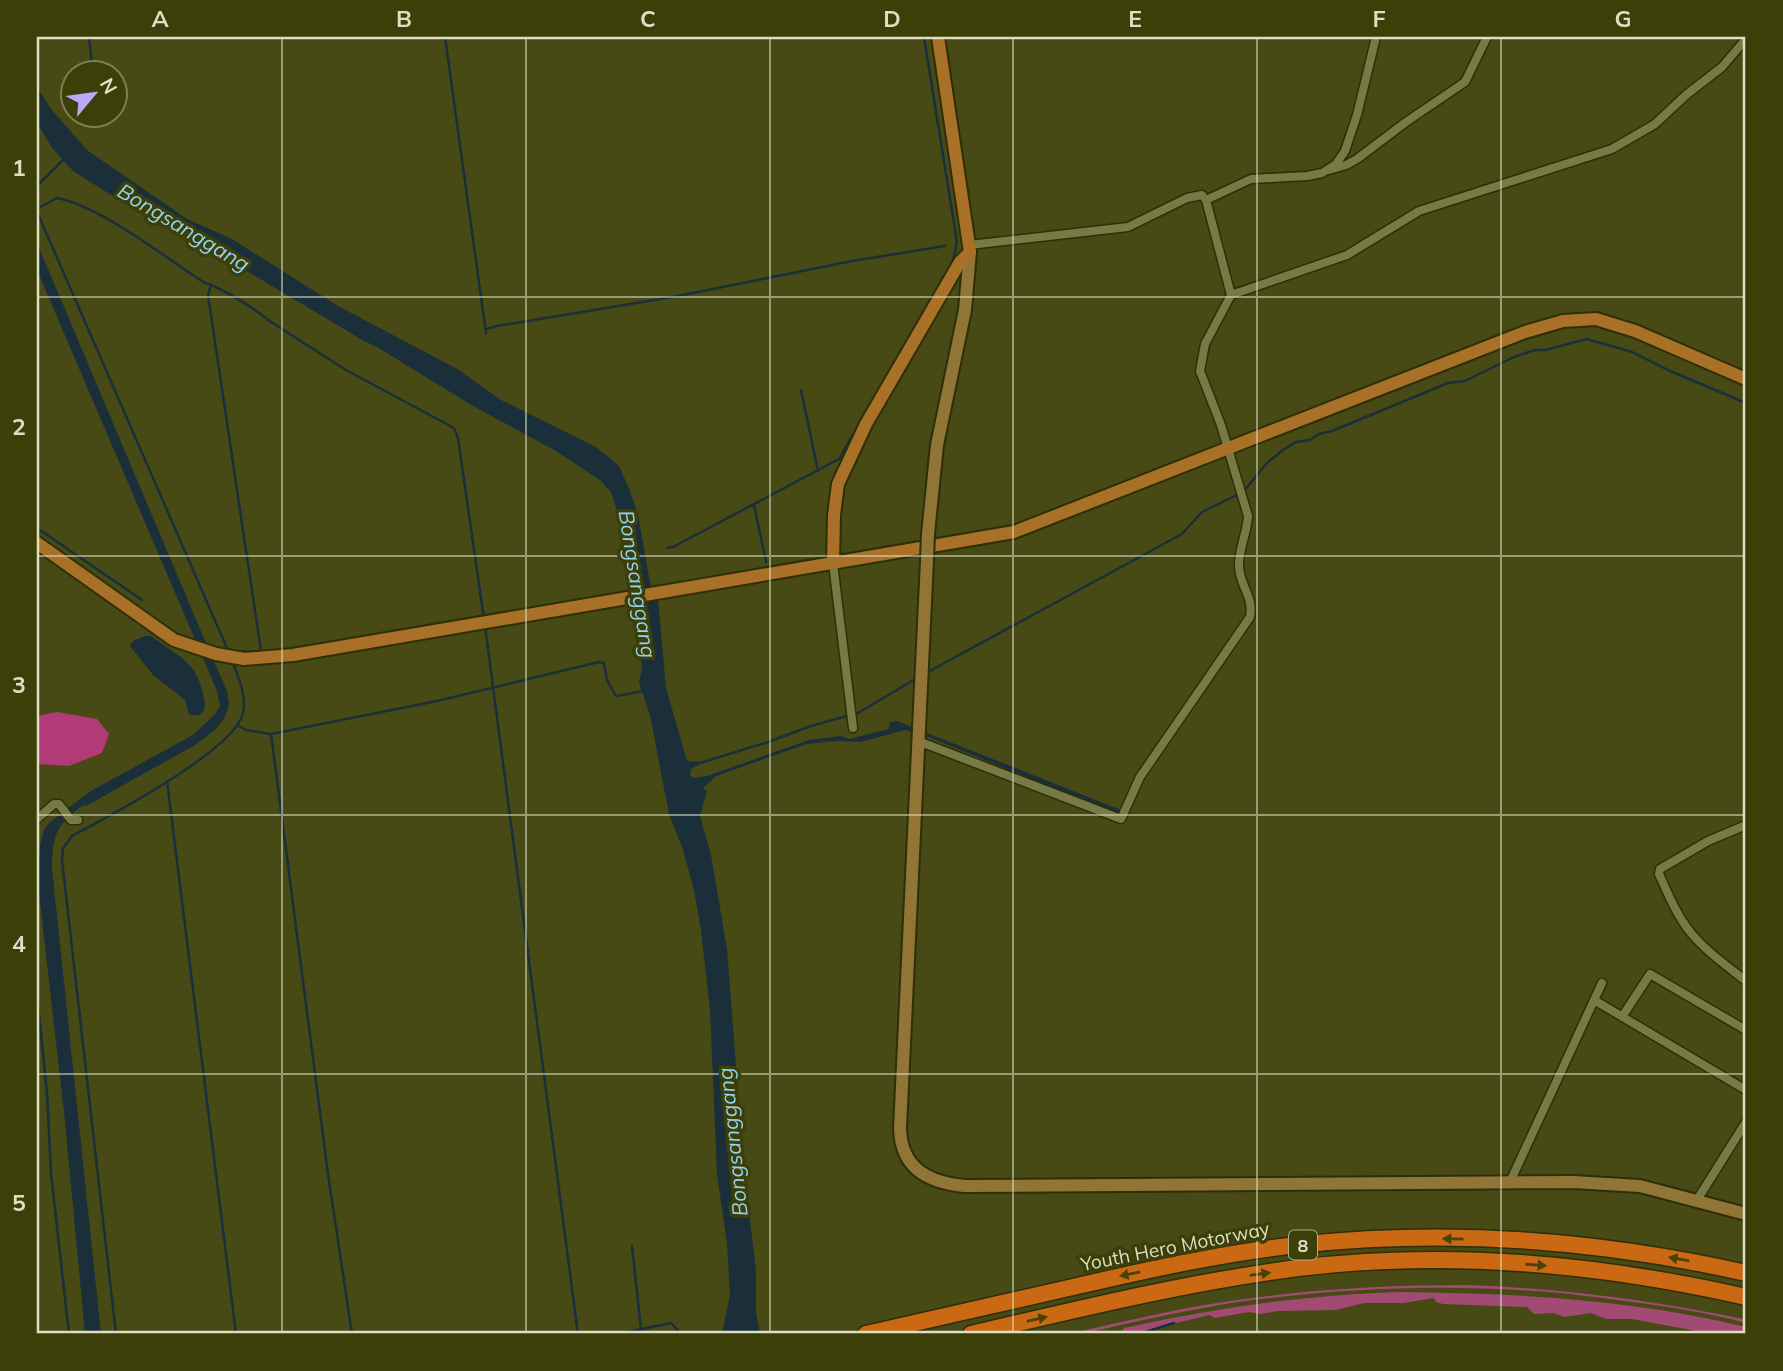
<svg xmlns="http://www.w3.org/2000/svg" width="1783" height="1371" font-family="Mulish,sans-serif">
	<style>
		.green { fill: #a14b74 }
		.forest { fill: #b23a77 }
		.water { fill: #1a2f3a }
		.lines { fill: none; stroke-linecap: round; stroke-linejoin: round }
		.stream { stroke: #1a2f3a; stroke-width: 2.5 }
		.street-casing { stroke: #2d2f06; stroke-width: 11 }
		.secondary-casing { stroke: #2d2f06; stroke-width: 16 }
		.primary-casing { stroke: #2d2f06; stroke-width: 16 }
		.highway-casing { stroke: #2d2f06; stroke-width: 19 }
		.street { stroke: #767b46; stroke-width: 8 }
		.secondary { stroke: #907537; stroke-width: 12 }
		.primary { stroke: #a97028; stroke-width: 12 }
		.highway { stroke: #cb6814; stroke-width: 16 }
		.secondary-bridge-casing { stroke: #2d2f06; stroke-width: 16; stroke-linecap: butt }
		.secondary-bridge { stroke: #907537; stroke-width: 12 }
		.oneway { fill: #4a4308 }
		.grid { fill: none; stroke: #dcdfc3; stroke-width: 2; stroke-opacity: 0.55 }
		.labels { text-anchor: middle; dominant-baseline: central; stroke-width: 7; stroke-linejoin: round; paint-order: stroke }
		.shield { fill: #3c3f07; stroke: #acaf8b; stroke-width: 2 }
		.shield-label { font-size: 18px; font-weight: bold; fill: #dcdfc3 }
		.street-label { font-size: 19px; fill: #dcdfc3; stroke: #3c3f07 }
		.water-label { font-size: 21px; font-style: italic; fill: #94d2f4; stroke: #3c3f07 }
		.neatline { fill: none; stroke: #dcdfc3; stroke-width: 2.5 }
		.grid-label { font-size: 23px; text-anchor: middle; font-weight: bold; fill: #dcdfc3 }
	</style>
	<rect width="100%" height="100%" fill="#474a15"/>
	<!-- green -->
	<path class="green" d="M1466 1285C1560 1288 1651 1300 1743 1319L1746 1320V1323C1702 1311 1656 1305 1610 1299 1487 1282 1361 1285 1238 1302 1186 1310 1133 1322 1082 1334H1069C1125 1321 1180 1308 1237 1300 1313 1289 1389 1285 1466 1285Z
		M1396 1292C1514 1293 1631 1299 1746 1327V1334H1713L1632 1319H1606L1591 1313 1564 1317 1554 1313 1534 1314 1527 1307 1443 1304 1436 1302 1434 1298 1403 1303H1364L1336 1310 1278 1311 1260 1314 1249 1312 1215 1318 1209 1315 1131 1334H1121L1124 1328 1129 1327C1217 1308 1305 1295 1396 1292Z"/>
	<!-- forest -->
	<path class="forest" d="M57 712 97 719 109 734 102 753 69 766 37 764V716Z"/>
	<!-- water -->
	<path class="water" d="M37 87 51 109 87 150 187 219 232 239 338 306 459 370 501 400 596 447 619 466 630 491 638 515 650 583 658 600 666 688 687 761 704 762 691 769 690 775 693 778 707 776 809 740 841 736 849 739 889 729 890 722 897 721 1121 810 1119 815 931 738 905 730 861 742 836 741 807 744 716 776 703 788 707 791 700 816 711 855 727 949 744 1170 756 1270V1312L760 1334H722L730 1295 727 1244 717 1174 710 1010 701 931 694 890 683 850 669 814 650 715 639 683 642 667 636 628 627 604 630 590 626 557 619 517 611 492 600 480 556 451 473 406 377 347 364 341 257 277 127 205 73 171 53 149 37 123Z
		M37 243 203 636 227 691 229 704 225 717 215 730 195 745 86 806 83 805C57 824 52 835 52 868L101 1334H85L64 1112 38 885 40 845 44 830 49 823 89 792 193 735 215 714 220 706 217 691 37 270Z
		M145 636H151C177 656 196 660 203 694 205 703 207 709 200 715H189L185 700 153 675 130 646 133 641Z"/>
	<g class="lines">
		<!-- stream -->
		<path class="stream" d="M92 37H89L93 74
			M445 37 486 333
			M37 186 64 159
			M211 285 208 295 261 651 235 652 227 648 38 214 37 209 57 198C100 206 166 258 205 283 221 287 258 311 271 322L346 370 454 428 458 438 484 619
			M486 329 497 326 673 297 852 261 945 246
			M801 390 818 471
			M754 505 766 562
			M37 528 142 600
			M667 548 673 547 839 459 953 261 957 242 924 37
			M485 626 578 1334
			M926 673 1182 534 1202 512 1243 492 1267 463 1283 450 1296 442 1310 440 1319 434 1332 431 1448 383 1465 381 1514 357 1535 350H1545L1587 339 1632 352 1670 371 1746 403
			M239 726 246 730 271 734 437 701 599 662 604 663 607 680 616 696 644 691
			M271 734 328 1174 352 1334
			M700 763 768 742 811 726 858 713 917 678
			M167 781 236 1334
			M37 994 47 1093 51 1173 69 1334
			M632 1246 641 1329
			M116 1334 62 860 63 848 72 836C108 817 235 750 243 713 247 696 238 676 232 661
			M618 1334 671 1323 681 1334
			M1139 1334 1174 1323"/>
		<!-- street casing -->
		<g class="street-casing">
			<path id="street" d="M1329 170 1346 165 1357 159 1406 122 1465 82 1487 37
				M1206 200 1251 179 1307 176 1322 173 1336 164 1345 151 1357 115 1376 37
				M969 245 1128 227 1187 198 1202 195 1206 200 1231 295
				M833 563 853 728
				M918 741 1121 819 1140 777 1250 617C1254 597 1240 586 1239 567 1238 551 1247 533 1248 516L1221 425 1200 371 1205 344 1231 295 1347 255 1419 211 1612 149 1655 124 1686 95 1722 67 1746 39
				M37 819 54 804H59L71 820H78
				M1746 825 1708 841 1660 869 1659 874C1668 894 1677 916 1691 933 1707 952 1727 966 1746 981
				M1594 1000 1746 1090
				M1622 1017 1650 974 1746 1030
				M1510 1182 1602 983
				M1697 1200 1746 1122"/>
		</g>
		<!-- secondary casing -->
		<g class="secondary-casing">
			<path id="secondary" d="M928 534 937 445 965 310 970 252
				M927 560 900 1128C901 1168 927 1182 964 1186L1573 1182 1640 1186 1746 1214"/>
		</g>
		<!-- primary casing -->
		<g class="primary-casing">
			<path id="primary" d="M37 543 174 640 216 654 244 659 293 655 1014 532 1525 332 1563 321 1596 319 1635 331 1746 379
				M833 563 834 515 838 484 866 424 960 262 970 252 938 37"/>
		</g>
		<!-- highway casing -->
		<g class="highway-casing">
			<path id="highway" d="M866 1334C935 1318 1004 1303 1073 1287 1147 1270 1222 1253 1298 1245 1447 1229 1600 1240 1746 1273
				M971 1334C1079 1309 1188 1282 1298 1268 1447 1250 1601 1264 1746 1297"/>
		</g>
		<!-- street -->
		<use href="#street" class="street"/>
		<!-- secondary -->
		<use href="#secondary" class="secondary"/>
		<!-- primary -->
		<use href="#primary" class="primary"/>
		<!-- highway -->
		<use href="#highway" class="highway"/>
		<!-- secondary-bridge casing -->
		<g class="secondary-bridge-casing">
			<path id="secondary-bridge" d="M927 560 928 534"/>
		</g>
		<!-- secondary-bridge -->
		<use href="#secondary-bridge" class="secondary-bridge"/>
	</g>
	<!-- one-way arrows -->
	<defs><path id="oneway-solid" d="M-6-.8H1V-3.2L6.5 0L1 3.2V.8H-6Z" transform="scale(1.75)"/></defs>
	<g class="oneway">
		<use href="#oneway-solid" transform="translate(1453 1239) rotate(-179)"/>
		<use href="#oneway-solid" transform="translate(1679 1259) rotate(-170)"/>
		<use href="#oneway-solid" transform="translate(1536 1265) rotate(4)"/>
		<use href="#oneway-solid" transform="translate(1130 1274) rotate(168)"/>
		<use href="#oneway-solid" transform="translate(1260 1274) rotate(-8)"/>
		<use href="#oneway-solid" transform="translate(1037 1319) rotate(-13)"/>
	</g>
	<!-- grid -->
	<path class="grid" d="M282 37V1334M526 37V1334M770 37V1334M1013 37V1334M1257 37V1334M1501 37V1334M37 297H1746M37 556H1746M37 815H1746M37 1074H1746"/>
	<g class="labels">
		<!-- shield labels -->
		<rect class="shield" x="1289" y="1230.5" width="28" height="29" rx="5"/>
		<g class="shield-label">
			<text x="1303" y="1245">8</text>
		</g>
		<!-- street labels -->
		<g class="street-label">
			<text transform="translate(1175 1246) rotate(-11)">Youth Hero Motorway</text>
		</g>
		<!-- water labels -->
		<g class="water-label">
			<text transform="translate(184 227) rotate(31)">Bongsanggang</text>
			<text transform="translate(638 584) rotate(81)">Bongsanggang</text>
			<text transform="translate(732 1142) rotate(-96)">Bongsanggang</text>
		</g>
	</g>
	<!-- border -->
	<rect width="1783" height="1371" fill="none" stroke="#3c3f07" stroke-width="77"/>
	<!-- north arrow -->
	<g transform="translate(94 94) rotate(61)"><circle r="33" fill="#3c3f07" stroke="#7c7f52" stroke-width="2"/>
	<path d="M0-5L12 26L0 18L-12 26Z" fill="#b9aaf7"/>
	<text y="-10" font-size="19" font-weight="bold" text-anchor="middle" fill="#dcdfc3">N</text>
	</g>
	<rect x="38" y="38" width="1706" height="1294" class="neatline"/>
	<g class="grid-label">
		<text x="160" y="27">A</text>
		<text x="404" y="27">B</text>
		<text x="648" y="27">C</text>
		<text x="892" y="27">D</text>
		<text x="1135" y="27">E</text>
		<text x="1379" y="27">F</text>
		<text x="1623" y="27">G</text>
		<text x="19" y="176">1</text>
		<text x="19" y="435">2</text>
		<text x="19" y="693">3</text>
		<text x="19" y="952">4</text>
		<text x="19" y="1211">5</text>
	</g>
</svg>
